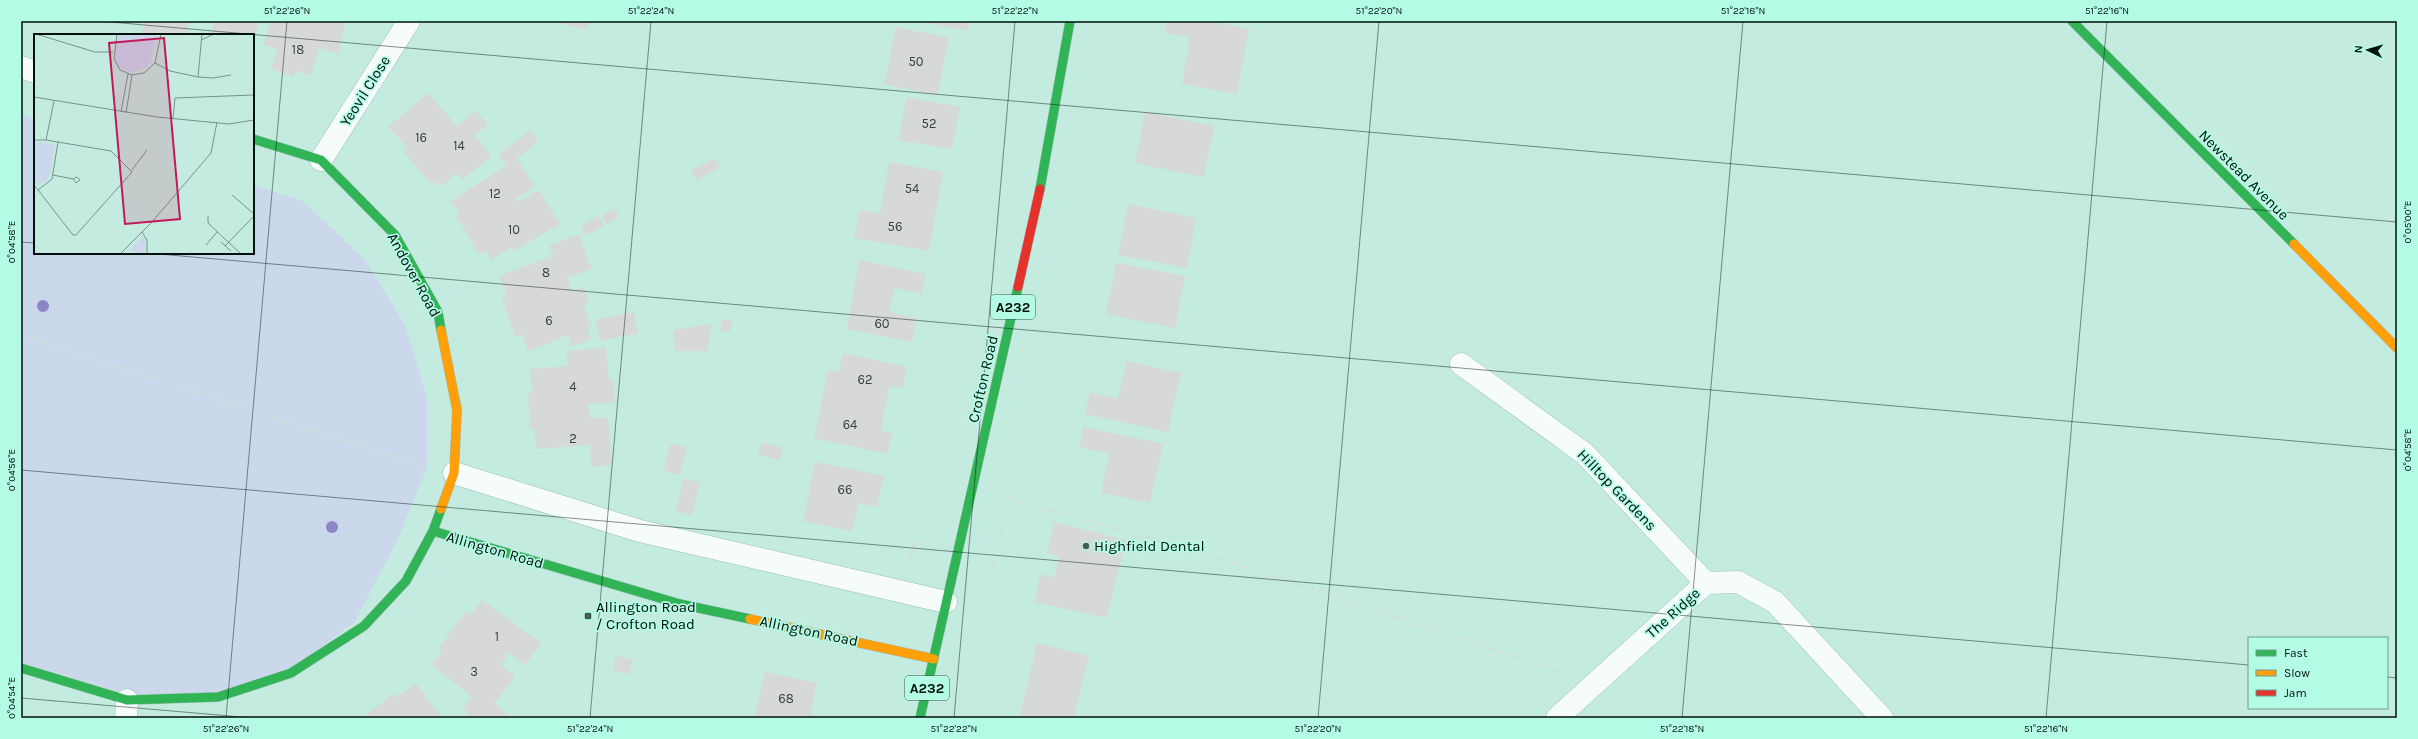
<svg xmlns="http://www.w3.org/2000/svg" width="2418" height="739" font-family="Karla,sans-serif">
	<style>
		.green { fill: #cbd8ec }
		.building { fill: #d6d8d9 }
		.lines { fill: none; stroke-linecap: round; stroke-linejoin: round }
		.street-casing { stroke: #9bbeb4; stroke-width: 23 }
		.fast-casing { stroke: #9bbeb4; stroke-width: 10 }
		.slow-casing { stroke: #9bbeb4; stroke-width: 10 }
		.jam-casing { stroke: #9bbeb4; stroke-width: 10 }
		.path { stroke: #d0ddd8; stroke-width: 2.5; stroke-dasharray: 3 3; stroke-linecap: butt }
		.street { stroke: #f6fcfa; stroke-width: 22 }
		.fast { stroke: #30b455; stroke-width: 9 }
		.slow { stroke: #ff9f0a; stroke-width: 9 }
		.jam { stroke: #e5322d; stroke-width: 9 }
		.tree { fill: #8e85c8 }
		.ticks { fill: none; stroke: #00100b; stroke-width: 1; stroke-opacity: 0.45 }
		.poi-dot { fill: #455d55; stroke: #b4fbe5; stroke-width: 1.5 }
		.labels { text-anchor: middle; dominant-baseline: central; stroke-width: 3.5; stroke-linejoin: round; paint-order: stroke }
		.number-label { font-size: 13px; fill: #36423e }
		.shield { fill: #b4fbe5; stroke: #36564c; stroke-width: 1 }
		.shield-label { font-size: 14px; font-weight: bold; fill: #00100b }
		.street-label { font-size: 15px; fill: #00100b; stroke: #b4fbe5 }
		.poi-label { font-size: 15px; fill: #00100b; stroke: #b4fbe5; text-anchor: start }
		.inset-road { fill: none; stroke: #76938a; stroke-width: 1 }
		.view { fill: #c2185b; fill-opacity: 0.15; stroke: #c2185b; stroke-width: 2 }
		.inset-edge { fill: none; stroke: #00100b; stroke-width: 2 }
		.neatline { fill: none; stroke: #00100b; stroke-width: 1.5 }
		.ticks-label { font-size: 10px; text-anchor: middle; fill: #00100b }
	</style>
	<rect width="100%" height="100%" fill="#c4ebdf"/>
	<!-- green -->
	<path class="green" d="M21 114 35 119V253H253V185L303 201 366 261 405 325 427 397V468L397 541 354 623 286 672 212 694H126L21 662Z"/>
	<!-- building -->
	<path class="building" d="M146 21H189L185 35H152L142 32Z
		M215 21H259L253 42V35H211Z
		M271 21 286 22 346 21 338 54 319 48 311 75 295 71 294 77 271 69 277 49 263 45Z
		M554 21H589L586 30Z
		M919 21H969L968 31Z
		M1167 21H1207L1249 29 1237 94 1182 84 1190 37 1165 33Z
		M896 27 949 38 937 95 884 84Z
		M428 93 457 126 476 111 488 125 475 135 491 156 462 180 457 173 440 187 435 180 431 184 403 151 408 148 388 127Z
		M907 97 960 107 952 149 898 140Z
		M1145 112 1214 126 1204 177 1135 163Z
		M531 130 538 141 517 159 535 187 516 199 517 202 539 190 560 224 514 251 512 247 491 260 486 251 479 255 456 216 459 214 451 201 507 165 499 154Z
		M714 158 719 168 697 180 691 170Z
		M889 162 943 172 929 251 854 238 860 210 880 214Z
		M1128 204 1196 218 1187 268 1118 255Z
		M615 209 619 217 606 224 602 215Z
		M599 216 604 226 585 235 581 225Z
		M579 234 592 269 567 278 573 292 583 287 588 298 584 308 591 324 587 326 591 339 572 346 568 335 528 351 522 335 515 337 502 299 507 297 499 276 553 256 549 246Z
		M859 260 926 274 922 294 895 288 889 312 917 318 912 342 847 329Z
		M1116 263 1185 276 1175 328 1106 314Z
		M634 312 638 333 600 341 595 320Z
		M722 319 732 321 730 332 720 330Z
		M712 324 707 351H675L673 330Z
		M606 347 609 380H614L615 402 588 404V407L590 418 608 417 612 465 591 467 590 445 536 449 535 430H530L528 392H532L530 369 568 366 567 351Z
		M843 353 907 367 903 388 889 386 881 431 892 433 887 454 814 438 828 370 839 372Z
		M1126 361 1181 373 1168 432 1085 414 1090 392 1118 399Z
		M1083 427 1163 444 1150 503 1101 493 1109 454 1079 447Z
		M762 442 783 448 780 460 758 455Z
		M670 443 687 447 680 475 664 471Z
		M815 462 884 476 877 507 858 503 852 531 803 521Z
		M684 478 700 483 692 515 676 511Z
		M1054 522 1126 540 1107 618 1034 602 1040 574 1054 578 1059 556 1047 553Z
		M482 600 541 643 525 665 509 653 501 665 515 676 495 703 511 718H472L463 710 472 697 432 665 442 651 439 648 465 612 470 616Z
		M1037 643 1089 656 1074 718H1033L1020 715Z
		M616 656 633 660 629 674 613 670Z
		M765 672 817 683 810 714 824 718H754Z
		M416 683 442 718H362L394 693 397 697Z"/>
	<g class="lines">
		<!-- street casing -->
		<g class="street-casing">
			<path id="street" d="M21 67 35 72
				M321 160 409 21
				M1461 364 1585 454 1706 583
				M454 473 640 531 946 602
				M126 718 127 700
				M1557 718 1706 583 1738 582 1775 602 1882 718"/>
		</g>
		<!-- fast casing -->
		<g class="fast-casing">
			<path id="fast" d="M2072 21 2294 244
				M253 139 321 160 395 235 438 312 441 330
				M1040 189 1070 21
				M433 531 680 604 750 619
				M21 668 127 700 218 697 291 673 364 626 406 581 433 531 441 509
				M920 718 1018 287"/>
		</g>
		<!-- slow casing -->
		<g class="slow-casing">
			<path id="slow" d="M2294 244 2397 348
				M441 509 454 473 457 410 441 330
				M750 619 934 659"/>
		</g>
		<!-- jam casing -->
		<g class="jam-casing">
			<path id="jam" d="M1018 287 1040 189"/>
		</g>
		<!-- path -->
		<path class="path" d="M21 335 423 466
			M1002 496 1212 556 1560 672
			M911 558 914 542 927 545
			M910 560 911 558 923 561
			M985 576H990L1002 530 997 524"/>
		<!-- street -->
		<use href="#street" class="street"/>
		<!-- fast -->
		<use href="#fast" class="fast"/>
		<!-- slow -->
		<use href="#slow" class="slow"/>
		<!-- jam -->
		<use href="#jam" class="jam"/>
	</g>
	<!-- trees -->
	<g class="tree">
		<circle cx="43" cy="306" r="6"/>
		<circle cx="332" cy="527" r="6"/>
	</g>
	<!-- ticks -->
	<path class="ticks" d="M99 21 2397 222M21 242 35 243M147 253 2397 450M21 470 2249 665M2387 677 2397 678M21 698 253 718M226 718 287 21M590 718 651 21M954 718 1015 21M1318 718 1379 21M1682 718 1743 21M2046 718 2107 21"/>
	<!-- markers -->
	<g class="poi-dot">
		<circle cx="1086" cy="546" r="4"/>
		<rect x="584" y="612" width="8" height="8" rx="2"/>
	</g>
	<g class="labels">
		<!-- number labels -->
		<g class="number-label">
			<text x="298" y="49">18</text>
			<text x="916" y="61">50</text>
			<text x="929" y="123">52</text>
			<text x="421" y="137">16</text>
			<text x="459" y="145">14</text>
			<text x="912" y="188">54</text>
			<text x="495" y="193">12</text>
			<text x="895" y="226">56</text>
			<text x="514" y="229">10</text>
			<text x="546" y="272">8</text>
			<text x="549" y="320">6</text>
			<text x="882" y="323">60</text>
			<text x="865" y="379">62</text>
			<text x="573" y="386">4</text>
			<text x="850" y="424">64</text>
			<text x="573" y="438">2</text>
			<text x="845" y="489">66</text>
			<text x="497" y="636">1</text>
			<text x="474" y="671">3</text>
			<text x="786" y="698">68</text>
		</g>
		<!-- shield labels -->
		<g class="shield">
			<rect x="991" y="295" width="44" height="24" rx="3"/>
			<rect x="905" y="676" width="44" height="24" rx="3"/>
		</g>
		<g class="shield-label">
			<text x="1013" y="307">A232</text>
			<text x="927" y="688">A232</text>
		</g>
		<!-- street labels -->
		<g class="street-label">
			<text transform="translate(365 91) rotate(-58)">Yeovil Close</text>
			<text transform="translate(2244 175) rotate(45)">Newstead Avenue</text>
			<text transform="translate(414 275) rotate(61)">Andover Road</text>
			<text transform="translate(983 379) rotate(-77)">Crofton Road</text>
			<text transform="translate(1617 490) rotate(46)">Hilltop Gardens</text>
			<text transform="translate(495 550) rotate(16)">Allington Road</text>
			<text transform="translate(1673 613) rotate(-42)">The Ridge</text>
			<text transform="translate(809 631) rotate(12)">Allington Road</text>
		</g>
		<!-- poi labels -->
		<g class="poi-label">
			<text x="1094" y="546">Highfield Dental</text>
			<text x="596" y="607">Allington Road<tspan x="596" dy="17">/ Crofton Road</tspan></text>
		</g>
	</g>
	<!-- overview -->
	<g transform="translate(34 34)">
		<rect width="220" height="220" fill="#c4ebdf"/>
		<path d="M83 0H123L117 28 113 33 98 39 86 35 80 25ZM3 108 20 110 21 113 15 145 5 151 0 146V115ZM109 202 112 205 111 220 95 217Z" fill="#cbd8ec"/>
		<path class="inset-road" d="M2 0 61 18H79M83 0 80 25 86 36 98 41 110 39 121 29 127 0M167 6 180 0M121 29 136 37 164 43 179 44 197 41M164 43 168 0M0 63 123 83 195 90 220 86M87 78 94 40M92 79 98 41M139 85 141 64 219 61M0 106H12L20 67M98 136 113 116M19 141 39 145 43 143 46 146 42 149 39 145M0 151 4 156 18 145 24 108M4 156 39 201H42L98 138 77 117 12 106M198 161 220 180M174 182V189L207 220M108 198 113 206V220M187 208 197 217M172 211 183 198M191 212 220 182M86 220 118 188 177 119 183 88"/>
		<path class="view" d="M130 4 146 185 91 190 75 9Z"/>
		<rect width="220" height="220" class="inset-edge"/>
	</g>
	<!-- border -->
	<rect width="2418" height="739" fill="none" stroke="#b4fbe5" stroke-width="44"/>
	<!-- legend -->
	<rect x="2248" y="637" width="140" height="72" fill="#b4fbe5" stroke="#6c9d8e"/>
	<rect x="2256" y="650" width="20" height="6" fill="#30b455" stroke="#6c9d8e"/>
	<text x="2284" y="657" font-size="12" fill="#00100b">Fast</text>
	<rect x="2256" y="670" width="20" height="6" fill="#ff9f0a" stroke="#6c9d8e"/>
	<text x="2284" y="677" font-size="12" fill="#00100b">Slow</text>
	<rect x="2256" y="690" width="20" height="6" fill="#e5322d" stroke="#6c9d8e"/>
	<text x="2284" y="697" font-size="12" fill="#00100b">Jam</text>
	<!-- north arrow -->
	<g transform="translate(2368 50) rotate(275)" stroke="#b4fbe5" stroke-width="3" paint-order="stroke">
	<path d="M0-3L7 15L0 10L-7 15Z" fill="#00100b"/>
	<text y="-6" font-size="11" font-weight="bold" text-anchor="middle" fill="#00100b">N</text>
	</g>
	<rect x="22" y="22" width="2374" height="695" class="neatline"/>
	<g class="ticks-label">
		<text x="287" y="14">51°22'26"N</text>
		<text x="651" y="14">51°22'24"N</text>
		<text x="1015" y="14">51°22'22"N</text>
		<text x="1379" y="14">51°22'20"N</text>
		<text x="1743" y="14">51°22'18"N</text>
		<text x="2107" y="14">51°22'16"N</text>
		<text transform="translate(2407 222) rotate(-90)" y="4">0°05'00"E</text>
		<text transform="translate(11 242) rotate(-90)" y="4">0°04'58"E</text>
		<text transform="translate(2407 450) rotate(-90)" y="4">0°04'58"E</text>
		<text transform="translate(11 470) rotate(-90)" y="4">0°04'56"E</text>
		<text transform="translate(11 698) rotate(-90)" y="4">0°04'54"E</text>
		<text x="226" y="732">51°22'26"N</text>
		<text x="590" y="732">51°22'24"N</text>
		<text x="954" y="732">51°22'22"N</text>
		<text x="1318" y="732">51°22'20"N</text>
		<text x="1682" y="732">51°22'18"N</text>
		<text x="2046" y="732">51°22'16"N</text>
	</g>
</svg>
